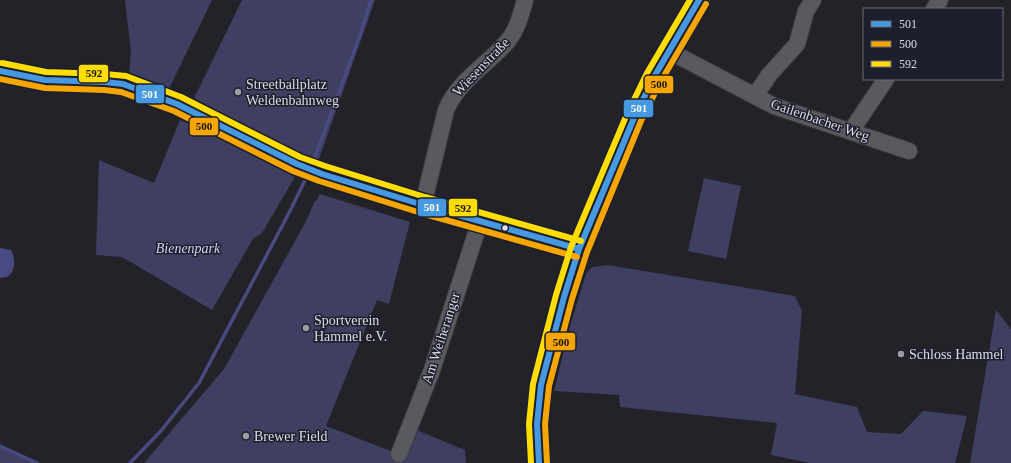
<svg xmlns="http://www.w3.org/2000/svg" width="1011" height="463" font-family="Georgia,serif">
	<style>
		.green { fill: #3e3f61 }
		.water { fill: #4a4a82 }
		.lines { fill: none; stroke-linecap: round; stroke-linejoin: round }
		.stream { stroke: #4a4a82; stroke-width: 3.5 }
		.minor-casing { stroke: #3e3e44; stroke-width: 18 }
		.major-casing { stroke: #3e3e44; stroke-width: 22 }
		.minor { stroke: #59595f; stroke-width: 16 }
		.major { stroke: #5e5e67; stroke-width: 21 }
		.bus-1-casing { stroke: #1e1f2c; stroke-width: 9 }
		.bus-2-casing { stroke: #1e1f2c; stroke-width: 9 }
		.bus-3-casing { stroke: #1e1f2c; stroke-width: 9 }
		.bus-1 { stroke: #4699e1; stroke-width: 6 }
		.bus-2 { stroke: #f7a600; stroke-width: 6 }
		.bus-3 { stroke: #fd0; stroke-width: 6 }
		.poi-dot { fill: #9b9ca4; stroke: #1e1f2c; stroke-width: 1.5 }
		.bus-dot { fill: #dcdde7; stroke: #1e1f2c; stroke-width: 1.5 }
		.labels { text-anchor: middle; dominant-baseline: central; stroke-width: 3; stroke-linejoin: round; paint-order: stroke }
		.street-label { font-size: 14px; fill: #dcdde7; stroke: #1e1f2c }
		.poi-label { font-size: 14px; fill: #dcdde7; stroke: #1e1f2c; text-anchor: start }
		.park-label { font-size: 14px; font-style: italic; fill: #d0d3f8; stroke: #1e1f2c }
		.line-badge { stroke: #1e1f2c; stroke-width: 1.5 }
		.badge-label { font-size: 11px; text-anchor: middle; font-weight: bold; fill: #fff }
		.pale-badge-label { font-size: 11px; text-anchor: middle; font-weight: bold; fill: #111 }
	</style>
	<rect width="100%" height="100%" fill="#222228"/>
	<!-- green -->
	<path class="green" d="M125 0H212L169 89 129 75 131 53Z
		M242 0H375L318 162 295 152 194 98Z
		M180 120 199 128 295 177 262 233 253 239 212 310 122 257 96 255 99 160 154 183Z
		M704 178 741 186 726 259 688 251Z
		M320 194 410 222 389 304 377 300 326 426 404 456 414 429 465 450 466 463H144L224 369 305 223 315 201H316Z
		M608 265 795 296 802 311 795 394 857 407 867 432 901 434 923 411 967 416 955 463H810L771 455 777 423 620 407 619 395 554 391 570 326 586 274 592 267Z
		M996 310 1011 329V463H970Z
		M0 446 37 463H0Z"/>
	<!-- water -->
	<path class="water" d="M0 248 11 250C17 261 15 279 0 278Z"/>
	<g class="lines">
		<!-- stream -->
		<path class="stream" d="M312 165 358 41 371 0
			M0 446 37 463
			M130 463 160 432 199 383 290 211 309 172"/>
		<!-- minor casing -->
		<g class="minor-casing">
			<path id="minor" d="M934 9 940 0
				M669 51 774 106 909 151
				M0 71 23 76 45 80 105 82 123 84 177 104 297 164 322 174 423 205 579 249
				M755 96 769 75 797 44 806 11 813 0
				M851 131 886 79
				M423 205 446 110C458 81 487 65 507 42 517 30 521 15 525 0
				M399 454 432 370 480 221"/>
		</g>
		<!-- major casing -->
		<g class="major-casing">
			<path id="major" d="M539 463 537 424 541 385 564 297 579 249 634 118 654 77 699 0"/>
		</g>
		<!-- minor -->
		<use href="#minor" class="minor"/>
		<!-- major -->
		<use href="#major" class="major"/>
		<!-- bus-1 casing -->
		<g class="bus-1-casing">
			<path id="bus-1" d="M0 71 45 80 105 82 123 84 177 104 297 164 322 174 423 205 579 249
				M539 463 537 424 541 385 564 297 579 249 634 118 654 77 699 0"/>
		</g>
		<!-- bus-2 casing -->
		<g class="bus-2-casing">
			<path id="bus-2" d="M0 79 45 88 104 90 121 92 174 111 293 171 319 181 421 213 577 257
				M547 463 545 424 549 386 572 299 587 252 641 121 661 81 706 4"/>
		</g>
		<!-- bus-3 casing -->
		<g class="bus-3-casing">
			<path id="bus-3" d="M2 63 46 72 105 74 126 76 181 97 300 157 325 166 425 197 581 241
				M531 463 529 424 533 384 556 295 571 247 627 114 647 73 690 0"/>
		</g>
		<!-- bus-1 -->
		<use href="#bus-1" class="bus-1"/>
		<!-- bus-2 -->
		<use href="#bus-2" class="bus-2"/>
		<!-- bus-3 -->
		<use href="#bus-3" class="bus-3"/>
	</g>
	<!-- markers -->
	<g class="poi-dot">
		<circle cx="238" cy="92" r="4"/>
		<circle cx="306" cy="328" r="4"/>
		<circle cx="901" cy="354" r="4"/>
		<circle cx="246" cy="436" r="4"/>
	</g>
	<circle class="bus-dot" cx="505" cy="228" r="3.5"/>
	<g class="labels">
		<!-- street labels -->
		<g class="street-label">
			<text transform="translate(481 67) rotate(-46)">Wiesenstraße</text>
			<text transform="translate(820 120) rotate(19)">Gailenbacher Weg</text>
			<text transform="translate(441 338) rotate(-72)">Am Weiheranger</text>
		</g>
		<!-- poi labels -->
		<g class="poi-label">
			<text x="246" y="84">Streetballplatz<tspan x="246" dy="16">Weldenbahnweg</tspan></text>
			<text x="314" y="320">Sportverein<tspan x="314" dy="16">Hammel e.V.</tspan></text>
			<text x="909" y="354">Schloss Hammel</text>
			<text x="254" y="436">Brewer Field</text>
		</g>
		<!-- park labels -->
		<g class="park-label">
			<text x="188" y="248">Bienenpark</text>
		</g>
	</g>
	<g class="line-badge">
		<rect x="78" y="64" width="31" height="19" rx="4" fill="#fd0"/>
		<rect x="644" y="75" width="30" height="19" rx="4" fill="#f7a600"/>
		<rect x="135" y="84" width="30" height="20" rx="4" fill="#4699e1"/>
		<rect x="623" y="99" width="31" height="19" rx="4" fill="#4699e1"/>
		<rect x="189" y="117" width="30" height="19" rx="4" fill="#f7a600"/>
		<rect x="417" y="198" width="30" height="19" rx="4" fill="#4699e1"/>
		<rect x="448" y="198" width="30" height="19" rx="4" fill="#fd0"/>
		<rect x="545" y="332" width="31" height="19" rx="4" fill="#f7a600"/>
	</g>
	<g class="badge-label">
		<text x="150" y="98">501</text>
		<text x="639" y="112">501</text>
		<text x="432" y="211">501</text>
	</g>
	<g class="pale-badge-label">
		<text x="94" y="77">592</text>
		<text x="659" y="88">500</text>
		<text x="204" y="130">500</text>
		<text x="463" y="212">592</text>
		<text x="561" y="346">500</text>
	</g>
	<!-- legend -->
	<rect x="863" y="8" width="140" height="72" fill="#1e1f2c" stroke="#6a6b77"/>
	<rect x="871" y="21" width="20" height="6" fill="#4699e1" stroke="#6a6b77"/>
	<text x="899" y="28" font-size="12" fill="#dcdde7">501</text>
	<rect x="871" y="41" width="20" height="6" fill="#f7a600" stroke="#6a6b77"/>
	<text x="899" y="48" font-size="12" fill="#dcdde7">500</text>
	<rect x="871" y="61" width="20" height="6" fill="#ffdd00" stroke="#6a6b77"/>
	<text x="899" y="68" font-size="12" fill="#dcdde7">592</text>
</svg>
